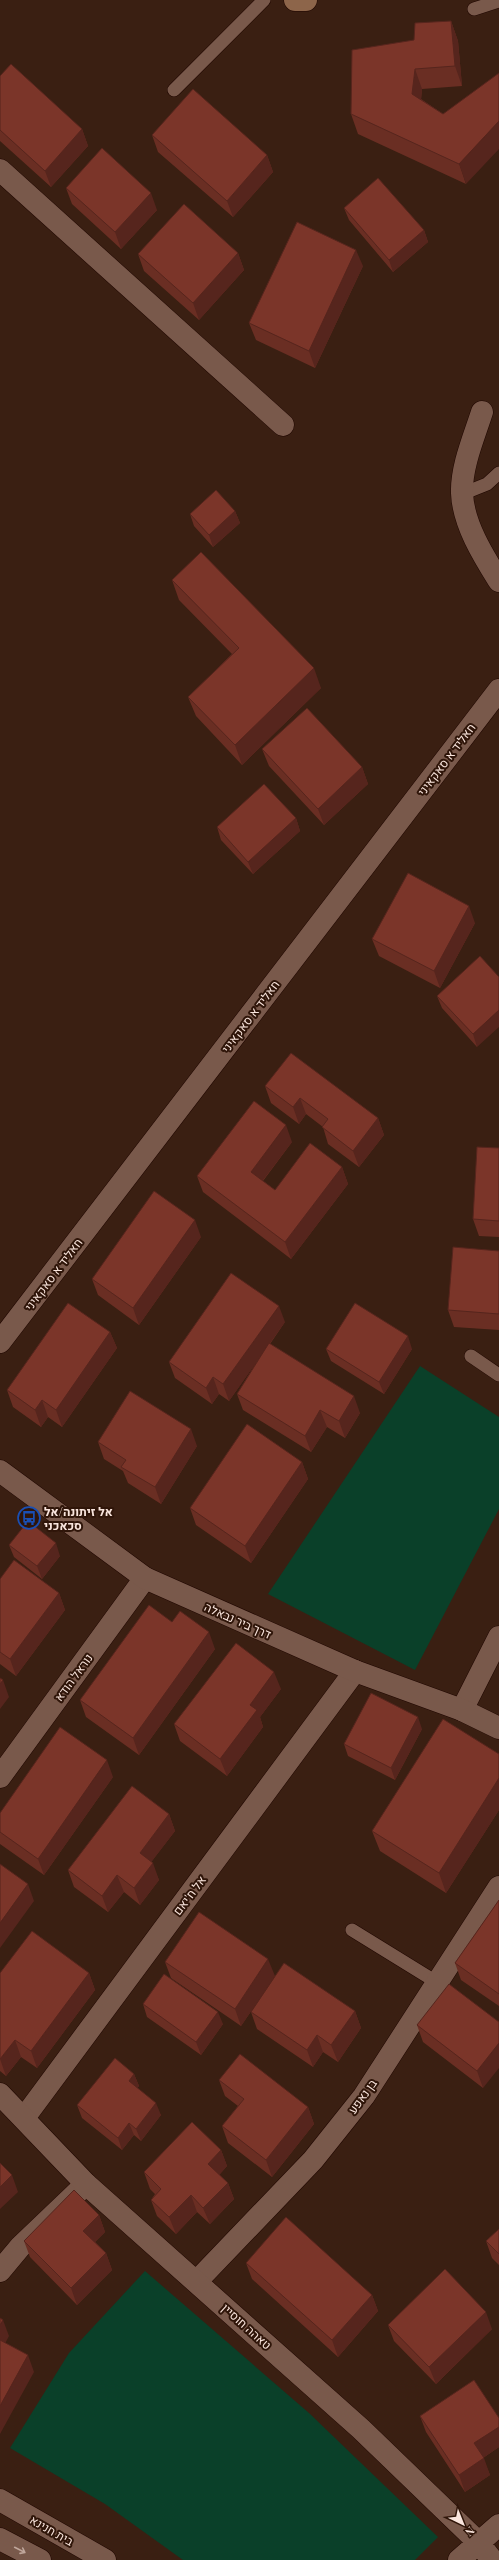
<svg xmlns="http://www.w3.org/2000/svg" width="499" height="2560" font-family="'Playfair Display',Heebo,serif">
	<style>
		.green { fill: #0a4029 }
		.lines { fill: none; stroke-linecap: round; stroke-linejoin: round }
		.service-casing { stroke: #200700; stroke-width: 14 }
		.minor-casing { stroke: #200700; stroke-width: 23 }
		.tertiary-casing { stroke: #200700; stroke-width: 23 }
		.secondary-casing { stroke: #200700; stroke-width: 23 }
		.service { stroke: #79594b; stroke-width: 13 }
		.minor { stroke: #79594b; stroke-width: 22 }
		.tertiary { stroke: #79594b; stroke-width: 22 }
		.secondary { stroke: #8d654a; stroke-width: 22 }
		.wall { fill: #6a2e23 }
		.shaded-wall { fill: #56251d }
		.building { fill: #7b3529; stroke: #56251d }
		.oneway { stroke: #bfa69b }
		.labels { text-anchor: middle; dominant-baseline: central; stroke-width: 4; stroke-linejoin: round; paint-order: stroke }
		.street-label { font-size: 12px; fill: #f9e5dd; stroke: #2f1509 }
		.poi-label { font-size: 12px; font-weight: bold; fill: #f9e5dd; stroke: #2f1509; text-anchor: start }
	</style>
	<rect width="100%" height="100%" fill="#3a1f12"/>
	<!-- green -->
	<path class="green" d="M420 1366 499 1417V1509L415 1670 268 1594Z
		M145 2271 309 2413 438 2537 415 2560H183L105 2504 10 2448 69 2353Z"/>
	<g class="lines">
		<!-- service casing -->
		<g class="service-casing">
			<path id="service" d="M474 9 499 1
				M174 90 264 0
				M462 494 487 484 499 473
				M471 1356 499 1375
				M352 1930 438 1983"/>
		</g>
		<!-- minor casing -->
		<g class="minor-casing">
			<path id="minor" d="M0 170 283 425
				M482 412C474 437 461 467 462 493 463 524 484 557 499 581
				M0 1342 499 690
				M462 1710 499 1637
				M0 1777 145 1578
				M24 2118 355 1671
				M0 2271 20 2247 86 2184
				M197 2281 313 2160 364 2096 499 1887"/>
		</g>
		<!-- tertiary casing -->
		<g class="tertiary-casing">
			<path id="tertiary" d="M0 1471 145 1578 355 1671 462 1710 499 1728
				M0 2094 86 2184 361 2429 478 2542 492 2560
				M0 2500 105 2560
				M0 2539 40 2560
				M459 2560 499 2525"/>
		</g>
		<!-- secondary casing -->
		<g class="secondary-casing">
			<path id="secondary" d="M295 0H306"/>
		</g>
		<!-- service -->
		<use href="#service" class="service"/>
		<!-- minor -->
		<use href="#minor" class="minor"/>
		<!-- tertiary -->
		<use href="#tertiary" class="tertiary"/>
		<!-- secondary -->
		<use href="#secondary" class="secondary"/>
	</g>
	<!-- wall -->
	<path class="wall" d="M451 21 458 41 462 86 422 89 421 99 443 114 466 184 358 134 351 114 414 40Z
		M0 76 82 129 88 146 51 187 0 141Z
		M152 135 267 155 273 172 233 217 158 152Z
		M66 188 157 210 121 249 72 204Z
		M344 208 424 230 428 242 393 272 349 220Z
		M238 253 244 270 199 320 144 271 138 254Z
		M363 266 315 368 256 340 249 323Z
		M235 511 240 523 213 547 194 526 190 514Z
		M172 580 321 688 242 765 196 716 188 697 232 654 179 600Z
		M262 749 362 767 368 784 324 825 269 766Z
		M296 818 300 831 253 874 221 840 217 827Z
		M475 923 440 988 379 956 372 939Z
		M480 956 477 1047 442 1008 437 996Z
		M265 1086 378 1118 384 1135 359 1167 328 1144 323 1127 306 1114 299 1124 271 1103Z
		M292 1142 263 1181 275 1190 342 1167 348 1184 291 1259 203 1192 197 1176Z
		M499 1148V1237L479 1236 473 1219Z
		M201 1237 139 1325 98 1295 92 1279Z
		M499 1251V1330L454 1327 448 1310Z
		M285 1322 270 1344 360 1413 345 1438 327 1427 311 1452 243 1410 237 1394 257 1361 229 1401 219 1394 212 1404 175 1378 169 1362Z
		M110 1332 117 1348 62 1427 48 1417 41 1427 13 1407 7 1390Z
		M326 1349H412L384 1394 331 1361Z
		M98 1442 197 1446 161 1504 128 1483 123 1471 104 1459Z
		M302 1462 308 1479 251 1563 196 1525 190 1508Z
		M9 1545 60 1556 42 1579 14 1557Z
		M0 1579 59 1593 65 1610 16 1676 0 1664Z
		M172 1622 215 1649 139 1755 86 1717 80 1700Z
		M281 1689 260 1717 263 1727 227 1776 180 1741 174 1724Z
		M422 1729 395 1780 348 1756 344 1744Z
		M499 1754V1810L446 1893 380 1851 372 1831Z
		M113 1777 44 1875 0 1844V1813Z
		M169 1814 175 1831 151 1862 159 1880 140 1905 124 1892 108 1912 74 1887 68 1870Z
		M499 1900V2006L461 1980 455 1963Z
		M165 1962 275 1976 241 2026 171 1978Z
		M0 1973H89L95 1990 37 2068 21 2057 6 2076 0 2071Z
		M143 2004 223 2024 201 2055 147 2017Z
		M355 2011 361 2028 338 2062 323 2052 313 2067 257 2029 251 2012Z
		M499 2022 483 2088 423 2042 417 2025Z
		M134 2074 139 2086 137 2088 161 2115 141 2141 134 2135 122 2150 82 2118 77 2105Z
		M219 2080 308 2107 314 2124 272 2177 228 2143 222 2126 238 2106 225 2096Z
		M221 2150 227 2166 219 2175 228 2183 234 2199 210 2224 197 2212 176 2234 157 2216 151 2200 155 2194 150 2189 144 2172Z
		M99 2215 105 2232 95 2242 106 2253 112 2270 77 2305 30 2257 24 2241Z
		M499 2229V2265L492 2258 486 2241Z
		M246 2263 372 2295 378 2311 338 2357 252 2279Z
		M388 2325 492 2329 436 2384 394 2341Z
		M420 2416 499 2447 483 2458 490 2475 465 2492 426 2432Z"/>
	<!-- shaded-wall -->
	<path class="shaded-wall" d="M451 21 458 41 462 86 455 66Z
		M415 69 422 89 420 113 412 94Z
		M499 121V149L466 184 459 164Z
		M82 129 88 146 51 187 45 171Z
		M267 155 273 172 233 217 227 201Z
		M151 193 157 210 121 249 115 232Z
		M424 230 428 242 393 272 389 260Z
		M356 250 363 266 315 368 309 351Z
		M238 253 244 270 199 320 193 303Z
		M235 511 240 523 213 547 209 535Z
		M314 668 321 688 242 765 235 745Z
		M362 767 368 784 324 825 318 809Z
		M296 818 300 831 253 874 248 862Z
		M469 906 475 923 440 988 434 971Z
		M499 1010V1027L477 1047 473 1034Z
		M300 1098 306 1114 299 1124 293 1107Z
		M378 1118 384 1135 359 1167 353 1151Z
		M286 1125 292 1142 257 1188 251 1172Z
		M342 1167 348 1184 291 1259 285 1242Z
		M195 1220 201 1237 139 1325 133 1308Z
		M279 1306 285 1322 229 1401 223 1384Z
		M110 1332 117 1348 62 1427 56 1410Z
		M408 1336 412 1349 384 1394 379 1382Z
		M213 1377 219 1394 212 1404 206 1388Z
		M354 1396 360 1413 345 1438 339 1421Z
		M42 1400 48 1417 41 1427 35 1410Z
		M320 1410 327 1427 311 1452 305 1436Z
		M191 1429 197 1446 161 1504 155 1487Z
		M302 1462 308 1479 251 1563 245 1546Z
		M56 1543 60 1556 42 1579 37 1566Z
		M59 1593 65 1610 16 1676 10 1659Z
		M209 1632 215 1649 139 1755 133 1738Z
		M274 1672 281 1689 260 1717 263 1727 227 1776 220 1759 250 1705Z
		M3 1680 9 1697 0 1709V1684Z
		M418 1717 422 1729 395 1780 391 1768Z
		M107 1760 113 1777 44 1875 38 1859Z
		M499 1778V1810L446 1893 439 1873Z
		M169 1814 175 1831 146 1869 140 1853Z
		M153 1863 159 1880 140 1905 134 1888Z
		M117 1875 124 1892 108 1912 102 1896Z
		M28 1884 34 1901 0 1948V1923Z
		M268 1959 275 1976 241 2026 235 2009Z
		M89 1973 95 1990 37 2068 31 2051Z
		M355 2011 361 2028 338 2062 331 2045Z
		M218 2012 223 2024 201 2055 196 2042Z
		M317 2035 323 2052 313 2067 307 2050Z
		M15 2040 21 2057 6 2076 0 2059Z
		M499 2043V2068L483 2088 477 2071Z
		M134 2074 139 2086 133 2094 129 2081Z
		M156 2103 161 2115 141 2141 136 2129Z
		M308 2107 314 2124 272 2177 266 2160Z
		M129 2123 134 2135 122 2150 118 2138Z
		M221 2150 227 2166 214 2181 208 2164Z
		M12 2175 18 2192 0 2209V2187Z
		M228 2183 234 2199 210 2224 203 2208Z
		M191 2195 197 2212 176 2234 169 2217Z
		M99 2215 105 2232 89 2247 83 2231Z
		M106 2253 112 2270 77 2305 71 2288Z
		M372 2295 378 2311 338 2357 332 2340Z
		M486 2312 492 2329 436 2384 429 2367Z
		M3 2320 9 2336 0 2353V2325Z
		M28 2355 34 2372 0 2434V2406Z
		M499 2427V2447L480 2460 474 2443Z
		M484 2458 490 2475 465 2492 459 2475Z"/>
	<!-- building -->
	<path class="building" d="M451 21 455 66 415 69 412 94 443 114 499 73V121L459 164 351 114 352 50 414 40 415 23Z
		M11 64 82 129 45 171 0 130V76Z
		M193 89 267 155 227 201 152 135Z
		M102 148 151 193 115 232 66 188Z
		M378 178 424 230 389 260 344 208Z
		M184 204 238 253 193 303 138 254Z
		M297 222 356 250 309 351 249 323Z
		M216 490 235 511 209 535 190 514Z
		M201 552 314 668 235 745 188 697 239 648 172 580Z
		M307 708 362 767 318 809 262 749Z
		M264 784 296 818 248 862 217 827Z
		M408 873 469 906 434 971 372 939Z
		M480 956 499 977V1010L473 1034 437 996Z
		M291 1053 378 1118 353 1151 322 1127 328 1119 300 1098 293 1107 265 1086Z
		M254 1101 286 1125 251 1172 275 1190 310 1143 342 1167 285 1242 197 1176Z
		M477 1147 499 1148V1221L473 1219Z
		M154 1191 195 1220 133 1308 92 1279Z
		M453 1247 499 1251V1314L448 1310Z
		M231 1273 279 1306 223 1384 213 1377 206 1388 169 1362Z
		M68 1303 110 1332 56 1410 42 1400 35 1410 7 1390Z
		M355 1303 408 1336 379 1382 326 1349Z
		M269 1343 354 1396 339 1421 320 1410 305 1436 237 1394Z
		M130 1391 191 1429 155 1487 121 1467 126 1460 98 1442Z
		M247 1424 302 1462 245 1546 190 1508Z
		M28 1521 56 1543 37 1566 9 1545Z
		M14 1560 59 1593 10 1659 0 1652V1579Z
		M149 1605 172 1622 180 1611 209 1632 133 1738 80 1700Z
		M236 1643 274 1672 250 1705 257 1710 220 1759 174 1724Z
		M0 1678 3 1680 0 1684Z
		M371 1693 418 1717 391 1768 344 1744Z
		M443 1719 499 1754V1778L439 1873 372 1831Z
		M60 1727 107 1760 38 1859 0 1832V1813Z
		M132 1786 169 1814 140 1853 153 1863 134 1888 117 1875 102 1896 68 1870Z
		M0 1864 28 1884 0 1923Z
		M499 1900V1994L455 1963Z
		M199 1912 268 1959 235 2009 165 1962Z
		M32 1931 89 1973 31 2051 15 2040 0 2059V1973Z
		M284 1963 355 2011 331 2045 317 2035 307 2050 251 2012Z
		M164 1974 218 2012 196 2042 143 2004Z
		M449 1984 499 2022V2043L477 2071 417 2025Z
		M240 2054 308 2107 266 2160 222 2126 244 2099 219 2080Z
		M115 2058 134 2074 129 2081 156 2103 136 2129 129 2123 118 2138 77 2105Z
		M192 2122 221 2150 208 2164 228 2183 203 2208 191 2195 169 2217 151 2200 161 2189 144 2172Z
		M0 2163 12 2175 0 2187Z
		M74 2190 99 2215 83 2231 106 2253 71 2288 24 2241Z
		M286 2217 372 2295 332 2340 246 2263Z
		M499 2229V2254L486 2241Z
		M445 2269 486 2312 429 2367 388 2325Z
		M0 2318 3 2320 0 2325Z
		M0 2340 28 2355 0 2406Z
		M474 2380 499 2418V2427L474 2443 484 2458 459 2475 420 2416Z"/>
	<!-- one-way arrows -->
	<defs><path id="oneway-shaft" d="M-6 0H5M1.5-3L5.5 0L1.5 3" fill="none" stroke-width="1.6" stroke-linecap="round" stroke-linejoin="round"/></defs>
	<use class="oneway" href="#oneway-shaft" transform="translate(20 2550) rotate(27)"/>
	<!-- icons -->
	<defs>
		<g id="bus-ring" transform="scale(1.15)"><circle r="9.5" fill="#2f1509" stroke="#1a4fb4" stroke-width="1.5"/><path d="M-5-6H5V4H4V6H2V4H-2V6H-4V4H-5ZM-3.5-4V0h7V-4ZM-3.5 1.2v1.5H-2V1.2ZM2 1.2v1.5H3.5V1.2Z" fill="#1a4fb4"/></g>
	</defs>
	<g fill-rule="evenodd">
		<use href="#bus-ring" x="29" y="1518"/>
	</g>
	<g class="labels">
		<!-- street labels -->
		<g class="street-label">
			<text transform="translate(446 759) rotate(-53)">חאליד א סאקאיני</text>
			<text transform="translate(250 1016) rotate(-53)">חאליד א סאקאיני</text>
			<text transform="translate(53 1274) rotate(-53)">חאליד א סאקאיני</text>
			<text transform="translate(238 1620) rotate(24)">דרך ביר נבאלה</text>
			<text transform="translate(73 1677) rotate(-54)">נוראל הודא</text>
			<text transform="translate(189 1895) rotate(-53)">אל ח'יאם</text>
			<text transform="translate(362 2096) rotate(-54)">בן נאפע</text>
			<text transform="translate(247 2326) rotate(42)">טאהה חוסיין</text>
			<text transform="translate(52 2530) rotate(30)">בית חנינא</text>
		</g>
		<!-- poi labels -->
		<g class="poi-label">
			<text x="44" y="1511">אל זיתונה/אל<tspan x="44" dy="14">סכאכני</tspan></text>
		</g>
	</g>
	<!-- north arrow -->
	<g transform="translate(463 2524) rotate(137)" stroke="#2f1509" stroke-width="3" paint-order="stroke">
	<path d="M0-3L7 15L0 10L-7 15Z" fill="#f9e5dd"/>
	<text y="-6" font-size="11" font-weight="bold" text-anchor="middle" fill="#f9e5dd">N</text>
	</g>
</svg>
